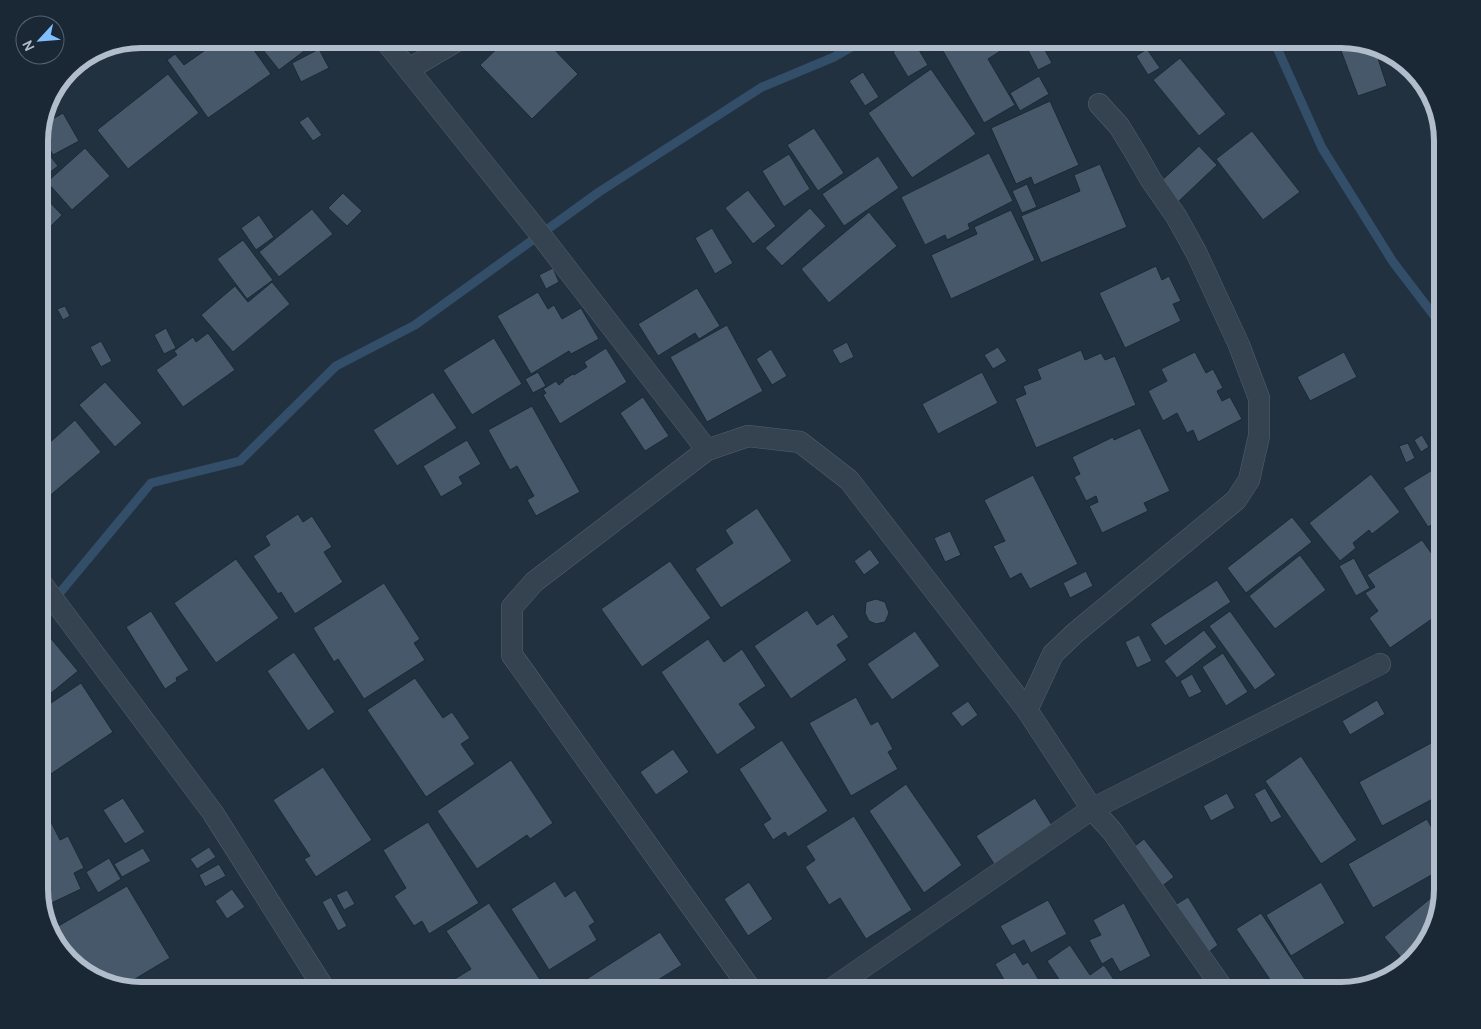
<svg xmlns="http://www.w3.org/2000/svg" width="1481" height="1029" font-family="Cabin,sans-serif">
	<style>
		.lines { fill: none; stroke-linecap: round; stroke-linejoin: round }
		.stream { stroke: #334e68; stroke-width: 9 }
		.building { fill: #465869; stroke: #1c2936 }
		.minor-casing { stroke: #53606d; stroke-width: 22 }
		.minor { stroke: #35424f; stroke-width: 21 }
		.rim { fill: none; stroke: #b1bdca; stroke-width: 6 }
	</style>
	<rect width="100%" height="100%" fill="#21313f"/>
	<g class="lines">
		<!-- stream -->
		<path class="stream" d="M1273 39 1322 148 1393 262 1442 326
			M39 618 151 483 240 461 336 366 415 325 599 192 762 87 834 57 865 39"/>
	</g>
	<!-- building -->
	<path class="building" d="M221 39H246L271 74 208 118 167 60 175 54 184 65Z
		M277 39H320L279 70 263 50Z
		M507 39H544L578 74 532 119 480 65Z
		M960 39H1019L988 59 1015 105 984 123 943 51Z
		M1026 39H1039L1052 63 1038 70 1023 40Z
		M1071 39H1092L1093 41 1077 49Z
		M1324 39H1340L1345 40 1326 46Z
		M913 40 928 65 908 77 893 52Z
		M1354 43 1375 49 1387 86 1358 96 1340 48Z
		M319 49 329 68 301 82 292 63Z
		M1147 49 1160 68 1148 75 1136 56Z
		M1180 58 1226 114 1199 136 1153 80Z
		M931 69 976 134 912 178 868 113Z
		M863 72 879 97 865 106 849 81Z
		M168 74 199 113 128 169 97 130Z
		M1039 76 1049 94 1020 111 1010 93Z
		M1050 101 1079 165 1034 185 1031 177 1016 184 991 128Z
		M45 109 51 120 63 113 79 141 53 155 40 131Z
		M308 116 322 135 313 141 299 122Z
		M814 128 844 173 818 191 787 145Z
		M1252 131 1300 192 1263 220 1216 159Z
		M39 141 58 166 39 181Z
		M1199 146 1217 165 1178 202 1160 182Z
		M85 148 110 176 72 210 47 182Z
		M989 153 1013 201 968 224 970 229 947 240 945 235 925 245 901 197Z
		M789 154 810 189 784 207 762 171Z
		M878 156 899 188 844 226 822 194Z
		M1100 164 1127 227 1041 263 1021 216 1080 191 1074 175Z
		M1027 184 1037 207 1022 213 1012 191Z
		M748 190 776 226 753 244 725 208Z
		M39 191 62 215 39 238Z
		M343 193 362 211 347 226 328 208Z
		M810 208 826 226 782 266 765 248Z
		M312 209 333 234 279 277 259 252Z
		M1011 210 1035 260 951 299 931 255 977 234 974 227Z
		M869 212 897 246 829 303 801 269Z
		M259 215 274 237 256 250 241 228Z
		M712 228 733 263 715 274 695 238Z
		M243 240 273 280 247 299 217 259Z
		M1156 266 1162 280 1169 276 1181 301 1173 304 1181 321 1125 348 1099 293Z
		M553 268 559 282 546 289 539 275Z
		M272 282 290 304 233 352 201 315 235 286 248 302Z
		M1442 283V306L1432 290Z
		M697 288 720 326 699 339 695 333 658 356 638 324Z
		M538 292 548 309 554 305 562 319 581 308 599 339 571 354 569 351 531 374 497 316Z
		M65 306 70 316 63 320 57 309Z
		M727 325 763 391 707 422 670 357Z
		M166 328 176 348 164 354 154 335Z
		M208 333 235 370 183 407 156 370 177 355 174 351 193 337 196 342Z
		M494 338 522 384 472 415 443 370Z
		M101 341 112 361 101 367 90 347Z
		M847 342 854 357 840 364 832 350Z
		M998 347 1007 361 993 369 984 355Z
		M606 348 627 382 560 424 543 395 546 393 543 389 556 381 559 385 564 381 563 380 573 374 574 375 587 367 584 362Z
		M771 349 787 376 772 385 756 359Z
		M1081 350 1085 360 1101 353 1105 360 1115 356 1136 405 1036 448 1015 399 1026 394 1023 386 1041 379 1037 369Z
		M1195 352 1206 373 1213 369 1223 388 1217 391 1222 401 1230 397 1242 419 1198 442 1193 430 1187 433 1177 413 1163 421 1148 391 1167 381 1161 369Z
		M1344 352 1357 377 1310 401 1297 377Z
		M538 372 546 386 533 393 525 379Z
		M982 372 998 403 938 434 922 404Z
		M105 382 142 423 115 447 79 405Z
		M433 392 457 428 397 466 373 430Z
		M643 397 669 436 645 451 620 413Z
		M532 406 580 492 536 516 527 500 534 496 517 466 510 470 488 430Z
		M75 420 101 452 39 505V452Z
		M1140 428 1170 491 1144 503 1148 511 1102 533 1089 506 1098 502 1096 496 1086 501 1074 477 1080 474 1072 457 1113 437 1114 440Z
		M1439 429 1442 440 1435 443 1430 433Z
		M1422 435 1429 447 1421 452 1414 440Z
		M467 440 481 464 459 477 463 484 441 497 423 466Z
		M1408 443 1415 458 1406 463 1399 446Z
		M1442 464V518L1428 527 1403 488Z
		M1371 474 1400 512 1372 534 1369 530 1353 543 1356 548 1340 561 1309 523Z
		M1033 475 1078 564 1030 589 1021 573 1010 579 993 546 1005 541 984 500Z
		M757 508 792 561 721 608 695 569 733 543 725 530Z
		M298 514 303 522 312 516 332 547 324 552 343 582 295 614 281 592 278 594 253 556 270 545 265 536Z
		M1292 517 1312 542 1246 593 1227 568Z
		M950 531 961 555 945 562 934 538Z
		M1422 540 1442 568V612L1390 648 1369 618 1378 611 1365 593 1375 587 1367 575Z
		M870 549 880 563 864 575 854 561Z
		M1300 555 1326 590 1275 629 1249 596Z
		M1354 558 1370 588 1356 596 1339 566Z
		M236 559 279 618 216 663 174 603Z
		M670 561 711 618 642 667 601 609Z
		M1086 571 1093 586 1070 598 1063 583Z
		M1217 580 1231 602 1165 646 1150 624Z
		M384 583 420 639 414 643 425 660 364 699 338 659 334 662 313 628Z
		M876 599 885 602 889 613 885 622 876 624 869 621 865 613 866 602Z
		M807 610 817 625 833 614 849 637 837 645 847 660 791 699 754 646Z
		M151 611 189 670 176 678 177 681 165 689 126 627Z
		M1230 611 1276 675 1255 690 1209 626Z
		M1204 630 1217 647 1177 678 1164 661Z
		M915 631 940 666 892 700 867 664Z
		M48 635 78 671 39 703V642Z
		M1139 635 1152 661 1137 668 1125 642Z
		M708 639 724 662 742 649 766 686 739 704 756 728 717 755 661 672Z
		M294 652 335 712 308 731 267 671Z
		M1223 653 1248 692 1226 706 1202 667Z
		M1192 674 1202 692 1189 698 1180 681Z
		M415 678 443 718 452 712 470 738 461 744 475 764 426 797 367 710Z
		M81 683 113 732 39 782V711Z
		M856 697 871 725 878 721 893 749 888 752 898 769 851 796 809 723Z
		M1377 700 1385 714 1350 735 1342 721Z
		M968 701 978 715 962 727 951 713Z
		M782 740 828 811 788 837 785 832 773 840 763 824 771 819 739 769Z
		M1433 742 1442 759V794L1382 826 1359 782Z
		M673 749 689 772 656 795 640 772Z
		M1301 756 1357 840 1321 864 1265 781Z
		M511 760 553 823 530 839 527 835 477 869 437 811Z
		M323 767 372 840 316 877 304 859 310 856 273 800Z
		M906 784 962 865 924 893 869 811Z
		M1265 788 1282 817 1271 823 1254 794Z
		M1227 793 1235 808 1211 821 1203 806Z
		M123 798 145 832 125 844 103 810Z
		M1035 798 1055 830 996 867 976 836Z
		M45 810 60 840 68 836 84 868 74 873 81 889 43 907 39 894V813Z
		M854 816 912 910 866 939 840 898 829 905 805 867 815 860 806 846Z
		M1427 819 1442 847V869L1373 908 1348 864Z
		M428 822 479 903 429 934 422 921 414 926 394 896 406 888 383 850Z
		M1144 839 1174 877 1161 887 1131 849Z
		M209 847 216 857 197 869 190 859Z
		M143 848 151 861 122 877 114 864Z
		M109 858 121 879 98 893 86 872Z
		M219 864 226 876 205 887 199 875Z
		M555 881 565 897 575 890 595 922 589 926 597 940 549 970 511 909Z
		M749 882 773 919 748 936 724 899Z
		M1321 882 1345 923 1291 956 1266 915Z
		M127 886 170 958 125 985 99 977 94 970 88 974 84 973 76 964 55 928Z
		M232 889 245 907 227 919 215 901Z
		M347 890 355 904 344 910 336 895Z
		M331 897 347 926 338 931 322 902Z
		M1188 897 1218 945 1206 954 1175 905Z
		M1432 897 1438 904 1425 945 1405 962 1384 937Z
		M1048 900 1067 934 1031 953 1024 940 1012 946 1000 926Z
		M489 903 547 990H437L471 969 446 931Z
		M1124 903 1151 956 1120 972 1112 958 1102 964 1089 940 1101 935 1093 920Z
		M1261 913 1312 990H1277L1236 929Z
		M660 932 682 965 642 990H572L571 989Z
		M1070 945 1090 975 1104 965 1121 990H1066L1047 961Z
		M1015 952 1023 965 1028 962 1045 990H1010L995 964Z
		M168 980 175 990H154Z"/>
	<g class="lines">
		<!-- minor casing -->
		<g class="minor-casing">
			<path id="minor" d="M384 39 540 234 707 450
				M409 69 460 39
				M39 580 213 813 325 990
				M1027 710 1053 654 1075 633 1236 500 1249 480 1259 436V398L1239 345 1196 252 1176 216 1151 180 1135 152 1119 126 1099 104
				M751 990 512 655V607L534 582 707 450 748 436 800 442 849 480 1027 710 1092 809 1112 831 1224 990
				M830 990 1092 809 1380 664"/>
		</g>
		<!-- minor -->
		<use href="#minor" class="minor"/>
	</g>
	<!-- crop -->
	<path d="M0 0H1481V1029H0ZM141 48H1341A93 93 0 0 1 1434 141V889A93 93 0 0 1 1341 982H141A93 93 0 0 1 48 889V141A93 93 0 0 1 141 48Z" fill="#1a2734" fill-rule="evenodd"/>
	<path class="rim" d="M141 48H1341A93 93 0 0 1 1434 141V889A93 93 0 0 1 1341 982H141A93 93 0 0 1 48 889V141A93 93 0 0 1 141 48Z"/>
	<!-- north arrow -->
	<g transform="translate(40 40) rotate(244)"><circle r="24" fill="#1a2734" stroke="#566370"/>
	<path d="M0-4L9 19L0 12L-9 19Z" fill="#81beff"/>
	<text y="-8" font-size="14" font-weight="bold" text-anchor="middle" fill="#b1bdca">N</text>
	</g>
</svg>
